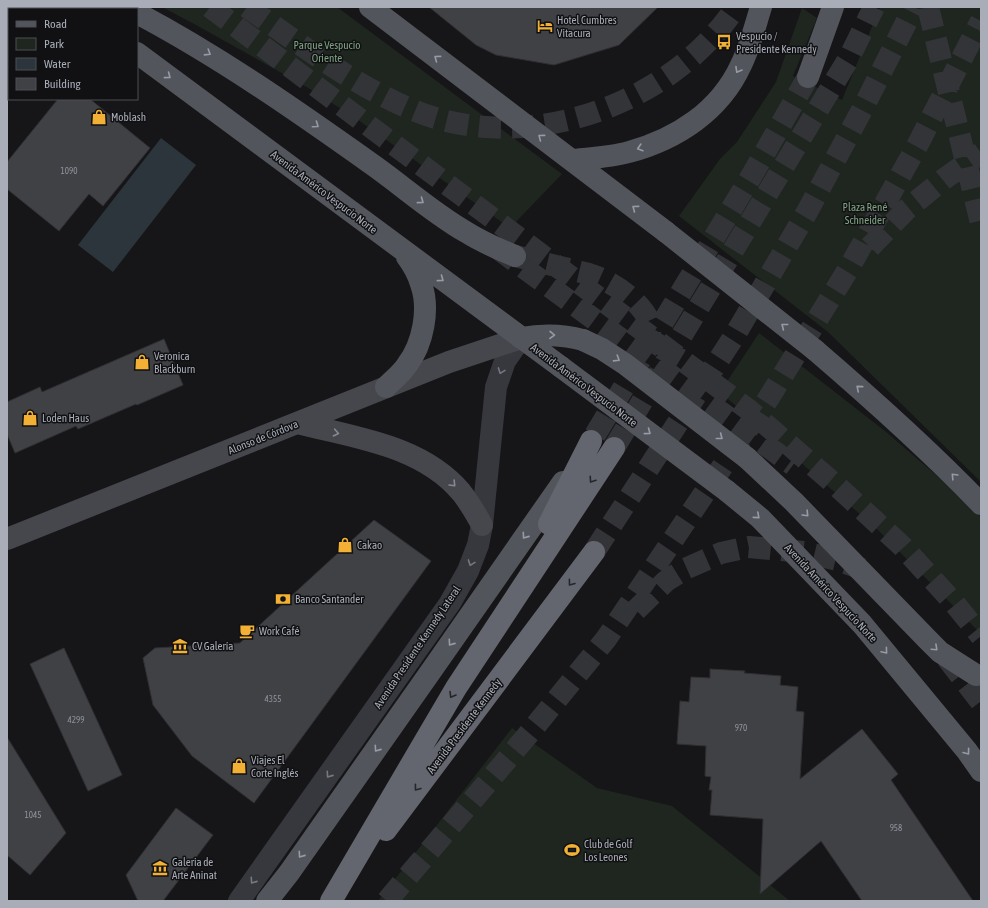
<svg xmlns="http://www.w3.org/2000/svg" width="988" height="908" font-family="'Asap Condensed',sans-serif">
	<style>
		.green { fill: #1e261f }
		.water { fill: #2c353c }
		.building { fill: #404145; stroke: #303034 }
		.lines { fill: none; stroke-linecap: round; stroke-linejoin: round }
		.primary-tunnel { stroke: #333438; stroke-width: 22; stroke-dasharray: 22 11; stroke-linecap: butt }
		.motorway-tunnel { stroke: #333438; stroke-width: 22; stroke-dasharray: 22 11; stroke-linecap: butt }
		.tertiary { stroke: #37383d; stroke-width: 22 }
		.secondary { stroke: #45474d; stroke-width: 22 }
		.primary { stroke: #53555c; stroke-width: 22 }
		.motorway { stroke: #63666e; stroke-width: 22 }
		.primary-bridge { stroke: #53555c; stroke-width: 22 }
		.oneway { stroke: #979ba6 }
		.oneway2 { stroke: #757881 }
		.oneway3 { stroke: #858993 }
		.oneway4 { stroke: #26262a }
		.labels { text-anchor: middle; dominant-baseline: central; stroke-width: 3; stroke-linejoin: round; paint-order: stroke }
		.number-label { font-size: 9px; fill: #8e929b }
		.poi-label { font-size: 11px; fill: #a8adb8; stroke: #111113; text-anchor: start }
		.park-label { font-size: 11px; fill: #7fa381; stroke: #111113 }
		.street-label { font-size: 11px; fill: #a8adb8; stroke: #111113 }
	</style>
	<rect width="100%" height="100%" fill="#161618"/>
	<!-- green -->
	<path class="green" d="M162 7H337L562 174 510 228 354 117 305 86 196 25Z
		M880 7H981V482L828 332 679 216 720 159 737 142 776 82 802 8 817 18 793 76 842 100Z
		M759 333 885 431 936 475 981 517V634L878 530 720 392Z
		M512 728 597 788 672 806 790 901H378Z"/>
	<!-- water -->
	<path class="water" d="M161 138 196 165 113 272 78 245Z"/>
	<!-- building -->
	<path class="building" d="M429 7H658L619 45 554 65 496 55 476 45Z
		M58 99H90L150 148 103 206 89 194 59 231 7 189V162Z
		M164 339 183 385 137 405 136 404 78 429 76 426 15 453 7 434V402L40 387 42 392Z
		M374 520 431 561 254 803 192 756 153 705 143 658 155 648 240 643Z
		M64 648 122 775 88 791 30 664Z
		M710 669 745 671 744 673 781 676 780 685 798 687 796 711 804 712 800 779 862 729 898 774 891 780 973 901H862L821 841 760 894 763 819 710 815 712 790H709L711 777 705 776 706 746 677 744 680 701 689 702 691 677 710 678Z
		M7 737 66 833 30 875 7 855Z
		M176 808 213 835 163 901H138L126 875Z"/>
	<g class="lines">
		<!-- primary-tunnel -->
		<path class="primary-tunnel" d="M515 256 589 274C610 280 640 300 649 321 652 329 649 340 648 349
			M595 435 752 175 808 77"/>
		<!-- motorway-tunnel -->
		<path class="motorway-tunnel" d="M210 7 749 410 838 487 902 546 955 604 981 636
			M247 7C300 44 353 85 413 110 525 157 670 106 736 7
			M928 7 981 223
			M870 247 907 209 944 179 981 153
			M497 248 793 465
			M614 448 849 58 874 7
			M594 552 735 335 807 212 863 108 914 7
			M636 610 666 581 685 569 721 553 749 547 804 552 837 560 862 569
			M947 658 981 702
			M387 901 532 730 606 639 770 396 849 268 917 146 981 21"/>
		<!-- tertiary -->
		<path class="tertiary" d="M239 901 450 603 468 571 478 545 482 525 496 387 505 361 521 338"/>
		<!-- secondary -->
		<path class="secondary" d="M298 423C355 438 421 445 461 492 469 502 476 514 482 525
			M7 539 449 362 521 338"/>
		<!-- primary -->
		<path class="primary" d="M75 7 78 9
			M370 7 666 232
			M137 13C220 57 297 111 373 165 404 187 433 213 466 232 482 242 498 249 515 256
			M137 53 561 367
			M808 77 833 7
			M572 160C591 158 611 157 629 152 677 139 720 111 741 65 750 47 755 26 761 7
			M521 338C543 334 561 334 583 340
			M815 350C872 399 928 449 981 504
			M386 387C393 380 402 373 407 365 423 344 430 309 421 284 418 274 413 265 407 257
			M747 458 794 502 928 640 940 652 976 675
			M727 491 760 518 862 624 967 751 981 771
			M267 901 289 873 436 664 563 482"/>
		<!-- motorway -->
		<path class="motorway" d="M549 524 591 441
			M386 830 594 552
			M331 901 456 688 614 448"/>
		<!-- primary-bridge -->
		<path class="primary-bridge" d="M666 232 815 350
			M583 340 602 349 625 364 747 458
			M561 367 727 491"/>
	</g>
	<!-- one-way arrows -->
	<defs><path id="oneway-chevron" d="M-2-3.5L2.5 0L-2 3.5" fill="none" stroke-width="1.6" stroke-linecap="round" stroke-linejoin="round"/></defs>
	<g class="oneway">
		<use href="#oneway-chevron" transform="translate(208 53) rotate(32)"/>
		<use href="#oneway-chevron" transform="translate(437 58) rotate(-143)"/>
		<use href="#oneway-chevron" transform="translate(738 70) rotate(120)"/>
		<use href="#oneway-chevron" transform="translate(168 76) rotate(37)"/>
		<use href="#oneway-chevron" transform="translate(316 125) rotate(35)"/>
		<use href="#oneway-chevron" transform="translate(541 137) rotate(-143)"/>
		<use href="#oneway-chevron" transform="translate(640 148) rotate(163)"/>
		<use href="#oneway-chevron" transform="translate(421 201) rotate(36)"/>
		<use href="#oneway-chevron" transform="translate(635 208) rotate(-143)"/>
		<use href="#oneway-chevron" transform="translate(441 279) rotate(36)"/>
		<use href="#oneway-chevron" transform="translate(784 326) rotate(-142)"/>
		<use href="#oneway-chevron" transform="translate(552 335) rotate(1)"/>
		<use href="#oneway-chevron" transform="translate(617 359) rotate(32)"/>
		<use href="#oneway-chevron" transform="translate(859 388) rotate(-139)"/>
		<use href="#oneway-chevron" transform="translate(648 432) rotate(37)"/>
		<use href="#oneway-chevron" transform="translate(720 437) rotate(38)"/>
		<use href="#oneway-chevron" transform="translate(954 476) rotate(-134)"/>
		<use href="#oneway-chevron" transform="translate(806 514) rotate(46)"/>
		<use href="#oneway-chevron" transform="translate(757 516) rotate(41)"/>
		<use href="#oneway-chevron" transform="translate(525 536) rotate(125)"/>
		<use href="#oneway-chevron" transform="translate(451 643) rotate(125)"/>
		<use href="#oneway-chevron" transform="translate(935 648) rotate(43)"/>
		<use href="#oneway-chevron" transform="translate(885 651) rotate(50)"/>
		<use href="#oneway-chevron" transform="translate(377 749) rotate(125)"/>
		<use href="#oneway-chevron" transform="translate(967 752) rotate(53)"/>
		<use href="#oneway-chevron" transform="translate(301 855) rotate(125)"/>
	</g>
	<g class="oneway2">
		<use href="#oneway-chevron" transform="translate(501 371) rotate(110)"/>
		<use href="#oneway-chevron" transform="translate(471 563) rotate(110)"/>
		<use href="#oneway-chevron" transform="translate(329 775) rotate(125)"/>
		<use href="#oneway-chevron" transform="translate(253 881) rotate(125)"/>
	</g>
	<g class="oneway3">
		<use href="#oneway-chevron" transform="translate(336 433) rotate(12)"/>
		<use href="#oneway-chevron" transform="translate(453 484) rotate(46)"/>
	</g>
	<g class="oneway4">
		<use href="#oneway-chevron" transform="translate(592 480) rotate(124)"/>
		<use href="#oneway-chevron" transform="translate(571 583) rotate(127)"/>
		<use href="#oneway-chevron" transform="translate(452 695) rotate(121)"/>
		<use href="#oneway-chevron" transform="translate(417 788) rotate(127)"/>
	</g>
	<!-- icons -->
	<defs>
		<g id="hotel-bare" transform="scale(1.2)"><path d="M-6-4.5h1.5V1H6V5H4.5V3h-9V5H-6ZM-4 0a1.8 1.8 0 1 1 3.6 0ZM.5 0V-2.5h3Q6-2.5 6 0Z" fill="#f2b134" stroke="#111113" stroke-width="2.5" paint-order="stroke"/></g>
		<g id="bus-bare" transform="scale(1.2)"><path d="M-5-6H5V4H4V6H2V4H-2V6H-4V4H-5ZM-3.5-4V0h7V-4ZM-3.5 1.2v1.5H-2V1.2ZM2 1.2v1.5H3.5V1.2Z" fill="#f2b134" stroke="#111113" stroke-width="2.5" paint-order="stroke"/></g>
		<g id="shop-bare" transform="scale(1.2)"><path d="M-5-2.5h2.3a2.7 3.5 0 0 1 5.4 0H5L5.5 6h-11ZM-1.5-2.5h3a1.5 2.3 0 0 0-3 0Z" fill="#f2b134" stroke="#111113" stroke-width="2.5" paint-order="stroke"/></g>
		<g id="bank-bare" transform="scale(1.2)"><path d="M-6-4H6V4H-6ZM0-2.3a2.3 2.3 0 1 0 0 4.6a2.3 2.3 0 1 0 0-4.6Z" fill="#f2b134" stroke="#111113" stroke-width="2.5" paint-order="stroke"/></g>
		<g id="cafe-bare" transform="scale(1.2)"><path d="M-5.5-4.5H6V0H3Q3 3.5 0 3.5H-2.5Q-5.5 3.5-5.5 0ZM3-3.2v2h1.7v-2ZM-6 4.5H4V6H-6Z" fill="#f2b134" stroke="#111113" stroke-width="2.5" paint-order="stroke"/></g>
		<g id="museum-bare" transform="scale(1.2)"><path d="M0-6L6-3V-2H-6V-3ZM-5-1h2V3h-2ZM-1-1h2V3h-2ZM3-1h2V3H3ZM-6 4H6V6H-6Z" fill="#f2b134" stroke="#111113" stroke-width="2.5" paint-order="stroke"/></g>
		<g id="stadium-bare" transform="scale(1.2)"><path d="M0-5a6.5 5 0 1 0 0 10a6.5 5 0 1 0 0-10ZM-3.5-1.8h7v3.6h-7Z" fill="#f2b134" stroke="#111113" stroke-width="2.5" paint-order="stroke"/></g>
	</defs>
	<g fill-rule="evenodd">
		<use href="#hotel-bare" x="545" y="26"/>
		<use href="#bus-bare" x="724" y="42"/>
		<use href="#shop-bare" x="99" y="117"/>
		<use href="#shop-bare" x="142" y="362"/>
		<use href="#shop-bare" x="30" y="418"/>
		<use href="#shop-bare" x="345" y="545"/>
		<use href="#bank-bare" x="283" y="599"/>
		<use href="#cafe-bare" x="247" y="631"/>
		<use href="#museum-bare" x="180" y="646"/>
		<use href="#shop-bare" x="239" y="766"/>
		<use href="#stadium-bare" x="572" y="850"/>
		<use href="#museum-bare" x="160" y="868"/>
	</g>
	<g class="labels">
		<!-- number labels -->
		<g class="number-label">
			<text x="69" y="171">1090</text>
			<text x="273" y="699">4355</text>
			<text x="76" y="720">4299</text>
			<text x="741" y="728">970</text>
			<text x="33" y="815">1045</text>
			<text x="896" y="828">958</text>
		</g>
		<!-- poi labels -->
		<g class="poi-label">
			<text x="557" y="20">Hotel Cumbres<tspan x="557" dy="13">Vitacura</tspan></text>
			<text x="736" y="36">Vespucio /<tspan x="736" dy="13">Presidente Kennedy</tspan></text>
			<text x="111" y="117">Moblash</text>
			<text x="154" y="356">Veronica<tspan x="154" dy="13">Blackburn</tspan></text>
			<text x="42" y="418">Loden Haus</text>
			<text x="357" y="545">Cakao</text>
			<text x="295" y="599">Banco Santander</text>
			<text x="259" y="631">Work Café</text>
			<text x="192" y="646">CV Galería</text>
			<text x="251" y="760">Viajes El<tspan x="251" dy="13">Corte Inglés</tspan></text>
			<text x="584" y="844">Club de Golf<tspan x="584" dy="13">Los Leones</tspan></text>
			<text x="172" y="862">Galeria de<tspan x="172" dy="13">Arte Aninat</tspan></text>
		</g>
		<!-- park labels -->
		<g class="park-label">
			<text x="327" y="45">Parque Vespucio<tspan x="327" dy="13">Oriente</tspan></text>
			<text x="865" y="207">Plaza René<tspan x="865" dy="13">Schneider</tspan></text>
		</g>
		<!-- street labels -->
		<g class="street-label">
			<text transform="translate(324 192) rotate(37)">Avenida Américo Vespucio Norte</text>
			<text transform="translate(584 385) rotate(37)">Avenida Américo Vespucio Norte</text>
			<text transform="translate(263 437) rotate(-22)">Alonso de Córdova</text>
			<text transform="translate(831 593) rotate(47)">Avenida Américo Vespucio Norte</text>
			<text transform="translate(417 647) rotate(-56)">Avenida Presidente Kennedy Lateral</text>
			<text transform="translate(464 726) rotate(-53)">Avenida Presidente Kennedy</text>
		</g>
	</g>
	<!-- border -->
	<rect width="988" height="908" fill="none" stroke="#a8adb8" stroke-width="16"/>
	<!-- legend -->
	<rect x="8" y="8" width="130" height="92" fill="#111113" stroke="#4d4f55"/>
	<rect x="16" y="21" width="20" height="6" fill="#53555c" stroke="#4d4f55"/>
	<text x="44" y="28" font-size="12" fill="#a8adb8">Road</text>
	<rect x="16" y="38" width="20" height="12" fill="#1e261f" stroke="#4d4f55"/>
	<text x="44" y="48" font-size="12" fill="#a8adb8">Park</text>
	<rect x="16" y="58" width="20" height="12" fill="#2c353c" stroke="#4d4f55"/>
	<text x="44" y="68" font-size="12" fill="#a8adb8">Water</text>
	<rect x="16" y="78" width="20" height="12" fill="#404145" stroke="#4d4f55"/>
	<text x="44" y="88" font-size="12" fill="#a8adb8">Building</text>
</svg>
